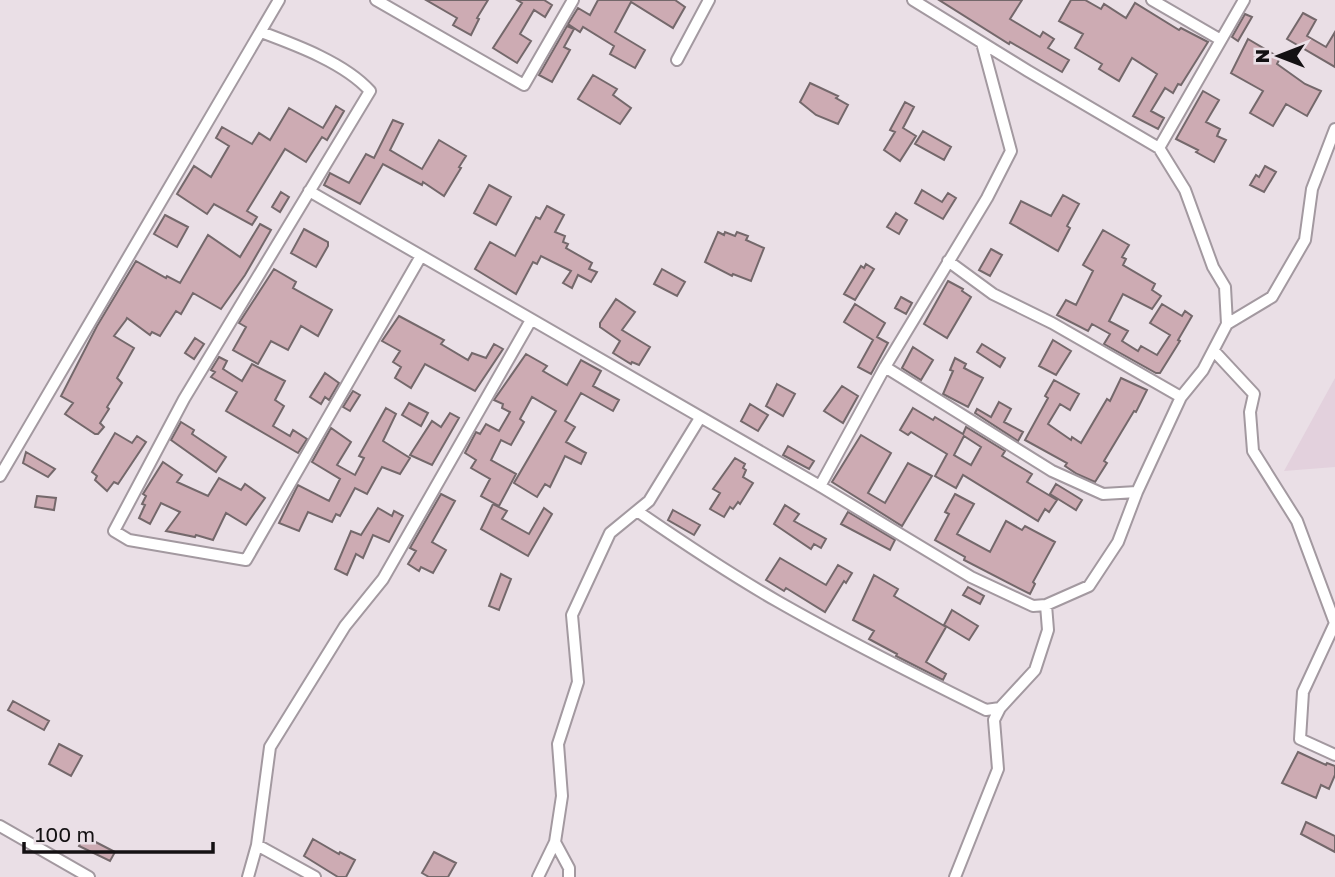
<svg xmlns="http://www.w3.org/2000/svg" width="1335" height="877" font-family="'Golos Text',sans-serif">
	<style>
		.built { fill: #e3d1dd }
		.building { fill: #cdabb3; stroke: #74686b; stroke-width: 2; fill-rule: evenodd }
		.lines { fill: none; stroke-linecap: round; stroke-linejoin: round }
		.street-casing { stroke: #a399a0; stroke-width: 14 }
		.street { stroke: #fff; stroke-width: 10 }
	</style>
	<rect width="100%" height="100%" fill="#eadfe6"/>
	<!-- built -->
	<path class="built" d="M1335 378V467L1284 471Z"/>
	<!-- building -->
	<path class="building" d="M426 0H488L477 18 479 19 471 35 453 25 457 18Z
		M517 0H544L552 5 545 17 534 10 520 34 531 41 517 63 493 48 522 3Z
		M598 0H675L685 7 673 28 631 2 615 32 645 50 635 68 610 54 614 46 583 27 580 32 568 24 578 8 590 15Z
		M939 0H1022L1010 19 1040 37 1043 32 1054 39 1048 48 1069 60 1062 72 1010 42 1009 44Z
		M1071 0H1085L1101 9 1104 4 1126 18 1135 3 1179 30 1181 28 1208 42 1181 85 1178 84 1173 93 1165 88 1151 111 1164 118 1158 129 1133 116 1157 74 1132 58 1119 81 1099 69 1102 64 1075 48 1083 34 1059 21Z
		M1303 13 1316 20 1307 36 1326 47 1335 32V67L1287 39Z
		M1245 14 1252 17 1238 41 1232 37Z
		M567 26 574 29 564 47 570 50 552 82 539 75Z
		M1248 39 1280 58 1277 64 1305 84 1321 91 1307 116 1286 104 1273 126 1250 113 1263 91 1231 73Z
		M593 75 617 89 613 95 631 108 620 124 578 99Z
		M810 83 838 96 836 98 848 105 838 124 816 115 800 102Z
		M1203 91 1219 100 1206 122 1220 129 1217 136 1226 140 1214 162 1196 152 1198 150 1176 139Z
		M905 102 914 107 903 128 916 136 900 161 884 150 895 132 890 130Z
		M336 106 344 111 327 140 322 137 306 162 285 149 247 211 257 217 252 225 214 204 207 214 177 194 194 166 211 177 229 146 216 138 222 127 252 144 259 133 270 140 289 108 323 128Z
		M393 120 403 124 390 150 422 169 439 140 466 156 459 167 461 168 444 196 423 182 422 185 383 164 360 204 324 185 330 173 349 183 366 154 374 158Z
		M923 131 951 147 944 160 915 144Z
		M1265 166 1276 172 1264 192 1250 185 1256 175 1259 177Z
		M489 185 511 197 496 225 474 213Z
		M922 190 942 202 948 193 956 198 943 219 915 203Z
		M281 192 289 197 280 212 272 207Z
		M1063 195 1079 204 1067 226 1070 228 1058 251 1010 223 1021 201 1051 216Z
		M547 206 564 215 555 232 565 236 563 242 568 244 566 248 592 263 589 269 597 272 591 282 578 275 572 288 563 283 571 271 541 256 537 264 533 262 516 294 475 269 490 242 515 256 536 217 540 219Z
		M896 213 907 220 899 234 887 227Z
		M165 215 188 227 177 247 154 234Z
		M260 224 271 230 245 275 221 309 193 293 181 314 176 311 160 336 152 332 150 335 127 318 126 320 114 336 134 348 117 378 122 383 107 407 109 409 100 423 104 427 98 434H95L65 414 73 403 61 396 97 326 136 261 166 278 167 276 180 283 208 235 240 257Z
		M304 229 328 242V246L316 267 291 253Z
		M1103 230 1129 245 1122 257 1126 259 1123 265 1155 284 1152 290 1161 296 1152 309 1123 294 1109 321 1128 331 1122 341 1138 351 1141 346 1157 355 1170 335 1150 323 1162 304 1182 316 1185 311 1192 316 1178 340 1180 341 1160 373H1156L1104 344 1110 334 1092 324 1088 331 1057 315 1066 300 1076 305 1093 271 1083 265Z
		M718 232 724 235 725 232 735 236 737 232 748 236 746 240 764 248 751 281 733 274 732 276 705 262Z
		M991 249 1002 255 990 276 979 270Z
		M866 264 874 269 855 300 844 294 861 266 864 268Z
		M274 269 296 282 293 288 332 310 318 336 301 326 288 350 271 341 258 364 233 350 246 327 239 323Z
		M662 269 685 282 677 296 654 284Z
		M948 281 963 289 962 291 971 297 947 338 924 324Z
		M901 297 912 303 906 314 895 308Z
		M616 299 635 312 622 330 650 347 639 365 632 362 631 364 613 353 620 341 600 327V323Z
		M855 304 885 323 877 337 888 343 871 374 858 367 873 340 844 322Z
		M399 316 444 340 441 344 468 360 472 353 486 358 494 344 503 349 475 391 425 364 411 388 395 378 401 367 393 362 400 351 382 341Z
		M195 338 204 344 194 359 185 353Z
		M1053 340 1071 351 1056 375 1039 366Z
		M982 344 1005 358 1000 367 977 352Z
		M913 347 933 360 921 380 902 368Z
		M526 354 547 366 543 371 567 385 581 360 601 371 593 386 619 400 613 411 581 393 565 421 575 427 566 442 586 453 581 464 565 456 550 487 545 484 537 497 514 483 556 411 532 397 520 419 524 422 511 445 501 440 491 460 516 474 499 506 481 496 490 479 471 468 476 460 465 453 476 432 480 434 486 424 499 431 510 412 502 408 503 404 494 400Z
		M219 357 227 361 223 369 242 381 252 364 285 381 275 400 284 406 273 426 290 436 293 430 307 439 298 453 226 411 237 392 211 377 215 372 211 370Z
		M955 358 966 364 964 368 983 378 968 407 943 394 953 371 950 370Z
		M325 373 339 383 329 400 325 397 321 404 310 397Z
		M1121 378 1147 390 1136 412 1134 411 1104 461 1107 463 1095 482 1077 474 1065 466 1067 463 1025 440 1048 398 1045 396 1054 380 1079 394 1070 410 1060 404 1048 424 1071 440 1072 437 1081 443 1107 399 1110 401Z
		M777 384 795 394 783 416 766 406Z
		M842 386 858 396 843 423 824 411Z
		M353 391 360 395 350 411 343 407Z
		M999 402 1011 409 1004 422 1023 432 1018 441 975 413 977 409 991 417Z
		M409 403 428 413 421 426 402 415Z
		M750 404 768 415 758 431 741 421Z
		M386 408 396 414 383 441 410 458 400 474 382 467 367 494 355 488 340 516 336 514 332 522 308 512 299 531 279 523 298 485 329 501 340 479 312 462 331 428 351 442 337 465 355 475 364 458 359 456Z
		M913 408 933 420 935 417 963 434 966 427 1005 451 1002 456 1032 474 1027 482 1057 500 1049 512 1045 509 1038 521 963 475 956 488 935 476 947 454 911 432 908 435 900 430ZM964 436 981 447 971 465 954 455Z
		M450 413 459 418 432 465 410 455 432 421 441 427Z
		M181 422 194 430 192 434 226 457 216 472 171 440Z
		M115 433 132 443 137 436 146 442 118 484 114 482 107 491 95 480 97 476 92 472Z
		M861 435 891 453 868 493 885 503 908 463 932 476 902 526 832 482Z
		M788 446 814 461 809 469 783 455Z
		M26 452 55 469 48 477 23 463Z
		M735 458 745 464 743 468 746 470 743 477 753 483 740 504 738 502 733 509 730 507 724 517 710 509 720 493 713 489Z
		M163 462 182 475 177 482 208 496 219 478 241 490 245 484 265 498 246 525 226 513 213 540 196 535 195 537 166 531 180 512 161 503 150 524 139 518 145 505 142 504 146 496 143 494Z
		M1056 484 1082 500 1076 510 1050 494Z
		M441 494 455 501 432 542 446 550 433 573 421 567 419 571 408 564 416 551 410 548Z
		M955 494 974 504 957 534 990 552 1006 521 1022 530 1025 526 1055 542 1033 582 1035 584 1030 594 964 560 965 557 935 540 949 514 945 512Z
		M37 496 56 498 54 510 35 507Z
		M493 504 507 511 502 519 529 534 544 508 552 514 528 556 481 529Z
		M785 505 799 514 794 521 826 539 821 548 814 544 811 549 774 524Z
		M378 508 392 516 394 511 403 516 389 542 373 535 363 558 356 554 347 575 335 569 351 531 361 535Z
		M673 510 700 525 694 535 668 520Z
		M848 512 895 540 890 550 841 524Z
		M780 558 826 585 838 565 852 573 846 583 844 581 825 612 786 588 784 591 766 580Z
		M501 574 511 579 499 610 489 606Z
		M874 575 898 589 894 596 946 627 926 662 946 674 943 680 896 656 897 654 869 639 874 631 853 620Z
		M968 587 984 596 980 604 963 595Z
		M952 610 978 626 969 640 944 625Z
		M13 701 49 721 44 730 8 710Z
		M59 744 82 756 71 776 49 764Z
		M1298 752 1326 765 1327 763 1335 766V775L1329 789 1321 785 1316 798 1282 783Z
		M1306 822 1335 836V852L1301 834Z
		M84 836 115 852 110 861 79 846Z
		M313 839 339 854 340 852 355 860 346 877H338L304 856Z
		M434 852 456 863 448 877H429L422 873Z"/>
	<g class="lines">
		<!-- street casing -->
		<g class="street-casing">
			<path id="street" d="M376 0 524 85 573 0
				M913 0 1028 71 1159 148 1185 190 1213 267 1225 287 1227 324
				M1152 0 1221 40
				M261 32C296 45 345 63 370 91L184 399 114 531 129 540 246 560 421 256
				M677 60 709 0
				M1159 148 1244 0
				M309 191 820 486 971 577 1033 606 1046 605 1089 586 1118 542 1137 492 1181 397 1203 370 1227 324 1272 297 1305 240 1312 189 1335 129
				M948 261 993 294 1052 323 1181 397
				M1214 351 1254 394 1250 412 1253 451 1297 521 1335 623
				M885 367 1052 471 1103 494 1137 492
				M0 476 279 0
				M820 486 885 367 987 198 1011 151 982 43
				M637 511C682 542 728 573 777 601 845 640 915 675 986 710L1000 708
				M1335 623 1303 692 1300 739 1335 755
				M0 826 89 877
				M257 845 315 877
				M248 877 257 845 270 747 345 626 383 579 531 320
				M538 877 555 842
				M569 877V868L555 842 562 796 558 744 578 682 572 615 610 533 649 501 700 418
				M955 877 998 769 994 720 1000 708 1035 670 1048 630 1046 605"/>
		</g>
		<!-- street -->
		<use href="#street" class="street"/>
	</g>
	<!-- north arrow -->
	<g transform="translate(1279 56) rotate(270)" stroke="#eadfe6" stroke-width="5" paint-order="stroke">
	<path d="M0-5L12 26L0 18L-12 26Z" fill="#141113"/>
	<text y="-10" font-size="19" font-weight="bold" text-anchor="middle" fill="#141113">N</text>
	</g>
	<!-- scale -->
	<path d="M24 842v10h189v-10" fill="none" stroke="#141113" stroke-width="3.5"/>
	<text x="35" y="842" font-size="21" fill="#141113" stroke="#eadfe6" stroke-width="5" paint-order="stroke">100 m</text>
</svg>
